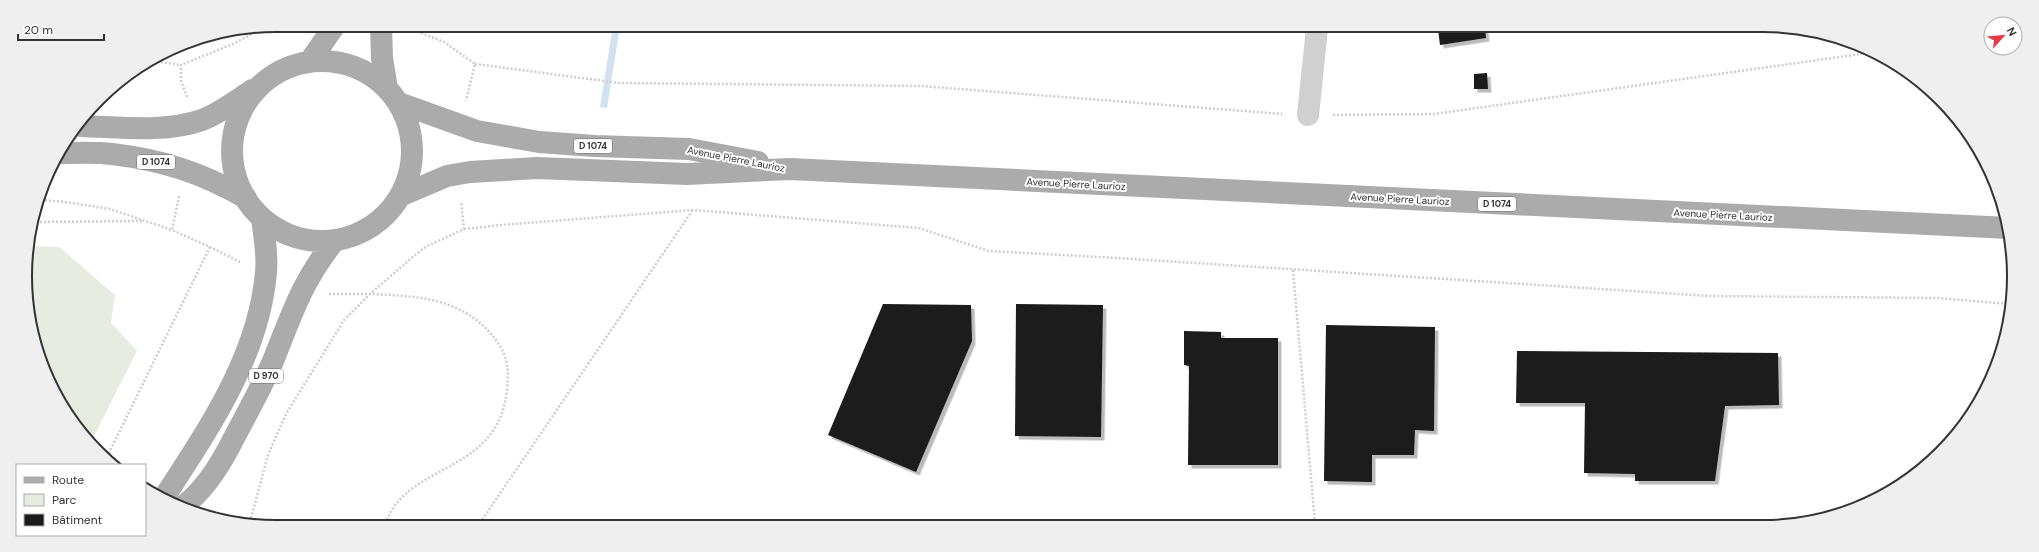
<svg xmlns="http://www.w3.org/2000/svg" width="2039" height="552" font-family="'DM Sans',sans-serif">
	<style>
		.green { fill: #e6ecdf }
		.water { fill: #cfe2ee }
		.building { fill: #1a1a1a; filter: url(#shadow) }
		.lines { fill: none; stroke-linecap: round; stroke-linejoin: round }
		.path { stroke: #cdcdcd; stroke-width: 2.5; stroke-dasharray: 2 2; stroke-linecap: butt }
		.minor { stroke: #d0d0d0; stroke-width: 22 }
		.major { stroke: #ababab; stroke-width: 22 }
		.labels { text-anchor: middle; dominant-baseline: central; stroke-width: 4; stroke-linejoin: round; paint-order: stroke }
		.shield { fill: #fff; stroke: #707070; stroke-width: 1 }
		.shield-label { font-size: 9px; font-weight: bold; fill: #333 }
		.street-label { font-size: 10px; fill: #333; stroke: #fff }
		.rim { fill: none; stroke: #333; stroke-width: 2 }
	</style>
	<defs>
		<filter id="shadow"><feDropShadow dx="3.5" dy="3.5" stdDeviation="0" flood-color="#0004"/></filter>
	</defs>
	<rect width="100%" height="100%" fill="#fff"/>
	<!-- green -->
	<path class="green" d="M29 246 59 247 115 295 111 323 137 351 91 442 77 429 34 341 26 259Z"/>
	<!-- water -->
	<path class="water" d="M613 26H620L607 108 600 107Z"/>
	<!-- building -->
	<path class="building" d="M1438 29H1485L1486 38 1440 45Z
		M1487 73 1488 89H1474V74Z
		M883 304 971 305 972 341 916 472 828 435Z
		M1016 304 1103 305 1101 437 1015 436Z
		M1326 325 1435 327 1434 431 1415 430 1414 455H1372V482L1324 481Z
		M1184 331 1221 332V338H1278V465H1188L1189 366 1184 365Z
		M1517 351 1778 353 1779 405 1725 406 1715 481H1635V474L1584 473 1585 403H1516Z"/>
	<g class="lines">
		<!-- path -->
		<path class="path" d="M406 27 444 42 475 64 466 101
			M153 61 181 65
			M475 64 620 83 921 86 1282 114
			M187 97 181 81V65L233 44 263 28
			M1333 115 1434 114 1868 53
			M179 196 172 230 210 247 240 262
			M41 200 65 202 110 209 172 230
			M36 222 143 221
			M464 229 501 225 693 210 919 228 989 251 1117 258 1710 296 1938 298 2009 304
			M1293 270 1315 524
			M329 294H370L415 255 427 246 464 229 461 201
			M107 457 210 247
			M250 522 268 455 286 414 344 320 370 294C419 296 467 298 498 343 508 357 509 372 507 389 499 475 409 461 386 522
			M480 523 692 211"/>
		<!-- minor -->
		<path class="minor" d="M1308 115 1317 28"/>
		<!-- major -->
		<path class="major" d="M381 25 382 58 387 88
			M310 61 335 25
			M232 151a90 90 0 1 1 180 0a90 90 0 1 1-180 0Z
			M399 103 477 131 539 142 595 146 689 149 758 162
			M81 126C120 127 165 133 202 120 220 113 236 101 252 90
			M60 153C77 153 95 152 112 154 163 160 202 173 246 198
			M400 196 447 176 470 172 537 168 687 174 790 169 2009 228
			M165 496C209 428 259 356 266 272 268 254 264 236 262 218
			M185 505C208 486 223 460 236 434 249 410 262 386 273 361 292 314 302 281 335 240"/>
	</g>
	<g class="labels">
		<!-- shield labels -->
		<g class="shield">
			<rect x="574" y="139" width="38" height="14" rx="3"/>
			<rect x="137" y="155" width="38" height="14" rx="3"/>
			<rect x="1478" y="197" width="38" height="14" rx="3"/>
			<rect x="249" y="369" width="34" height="14" rx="3"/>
		</g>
		<g class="shield-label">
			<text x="593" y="146">D 1074</text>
			<text x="156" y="162">D 1074</text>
			<text x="1497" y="204">D 1074</text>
			<text x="266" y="376">D 970</text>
		</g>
		<!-- street labels -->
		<g class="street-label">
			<text transform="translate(736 159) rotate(11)">Avenue Pierre Laurioz</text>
			<text transform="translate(1076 184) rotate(3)">Avenue Pierre Laurioz</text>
			<text transform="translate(1400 199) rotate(3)">Avenue Pierre Laurioz</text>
			<text transform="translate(1723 215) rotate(3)">Avenue Pierre Laurioz</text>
		</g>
	</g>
	<!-- crop -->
	<path d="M0 0H2039V552H0ZM276 32H1763A244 244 0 0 1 2007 276V276A244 244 0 0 1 1763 520H276A244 244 0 0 1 32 276V276A244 244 0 0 1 276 32Z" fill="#efefef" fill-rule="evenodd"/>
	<path class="rim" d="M276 32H1763A244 244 0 0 1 2007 276V276A244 244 0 0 1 1763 520H276A244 244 0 0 1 32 276V276A244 244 0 0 1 276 32Z"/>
	<!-- legend -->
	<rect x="16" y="464" width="130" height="72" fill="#ffffff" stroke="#adadad"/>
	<rect x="24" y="477" width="20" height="6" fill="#ababab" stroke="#adadad"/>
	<text x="52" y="484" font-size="12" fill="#333333">Route</text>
	<rect x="24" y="494" width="20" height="12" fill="#e6ecdf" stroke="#adadad"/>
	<text x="52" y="504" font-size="12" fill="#333333">Parc</text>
	<rect x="24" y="514" width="20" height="12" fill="#1a1a1a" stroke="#adadad"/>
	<text x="52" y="524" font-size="12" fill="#333333">Bâtiment</text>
	<!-- north arrow -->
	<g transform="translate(2003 36) rotate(63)"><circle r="19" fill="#ffffff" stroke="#adadad"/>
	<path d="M0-3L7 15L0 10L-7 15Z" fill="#e63946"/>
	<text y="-6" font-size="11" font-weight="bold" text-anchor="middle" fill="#333333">N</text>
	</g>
	<!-- scale -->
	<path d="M18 34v6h86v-6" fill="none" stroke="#333333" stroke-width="2"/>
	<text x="24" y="34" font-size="12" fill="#333333" stroke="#ffffff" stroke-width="3" paint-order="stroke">20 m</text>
</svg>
